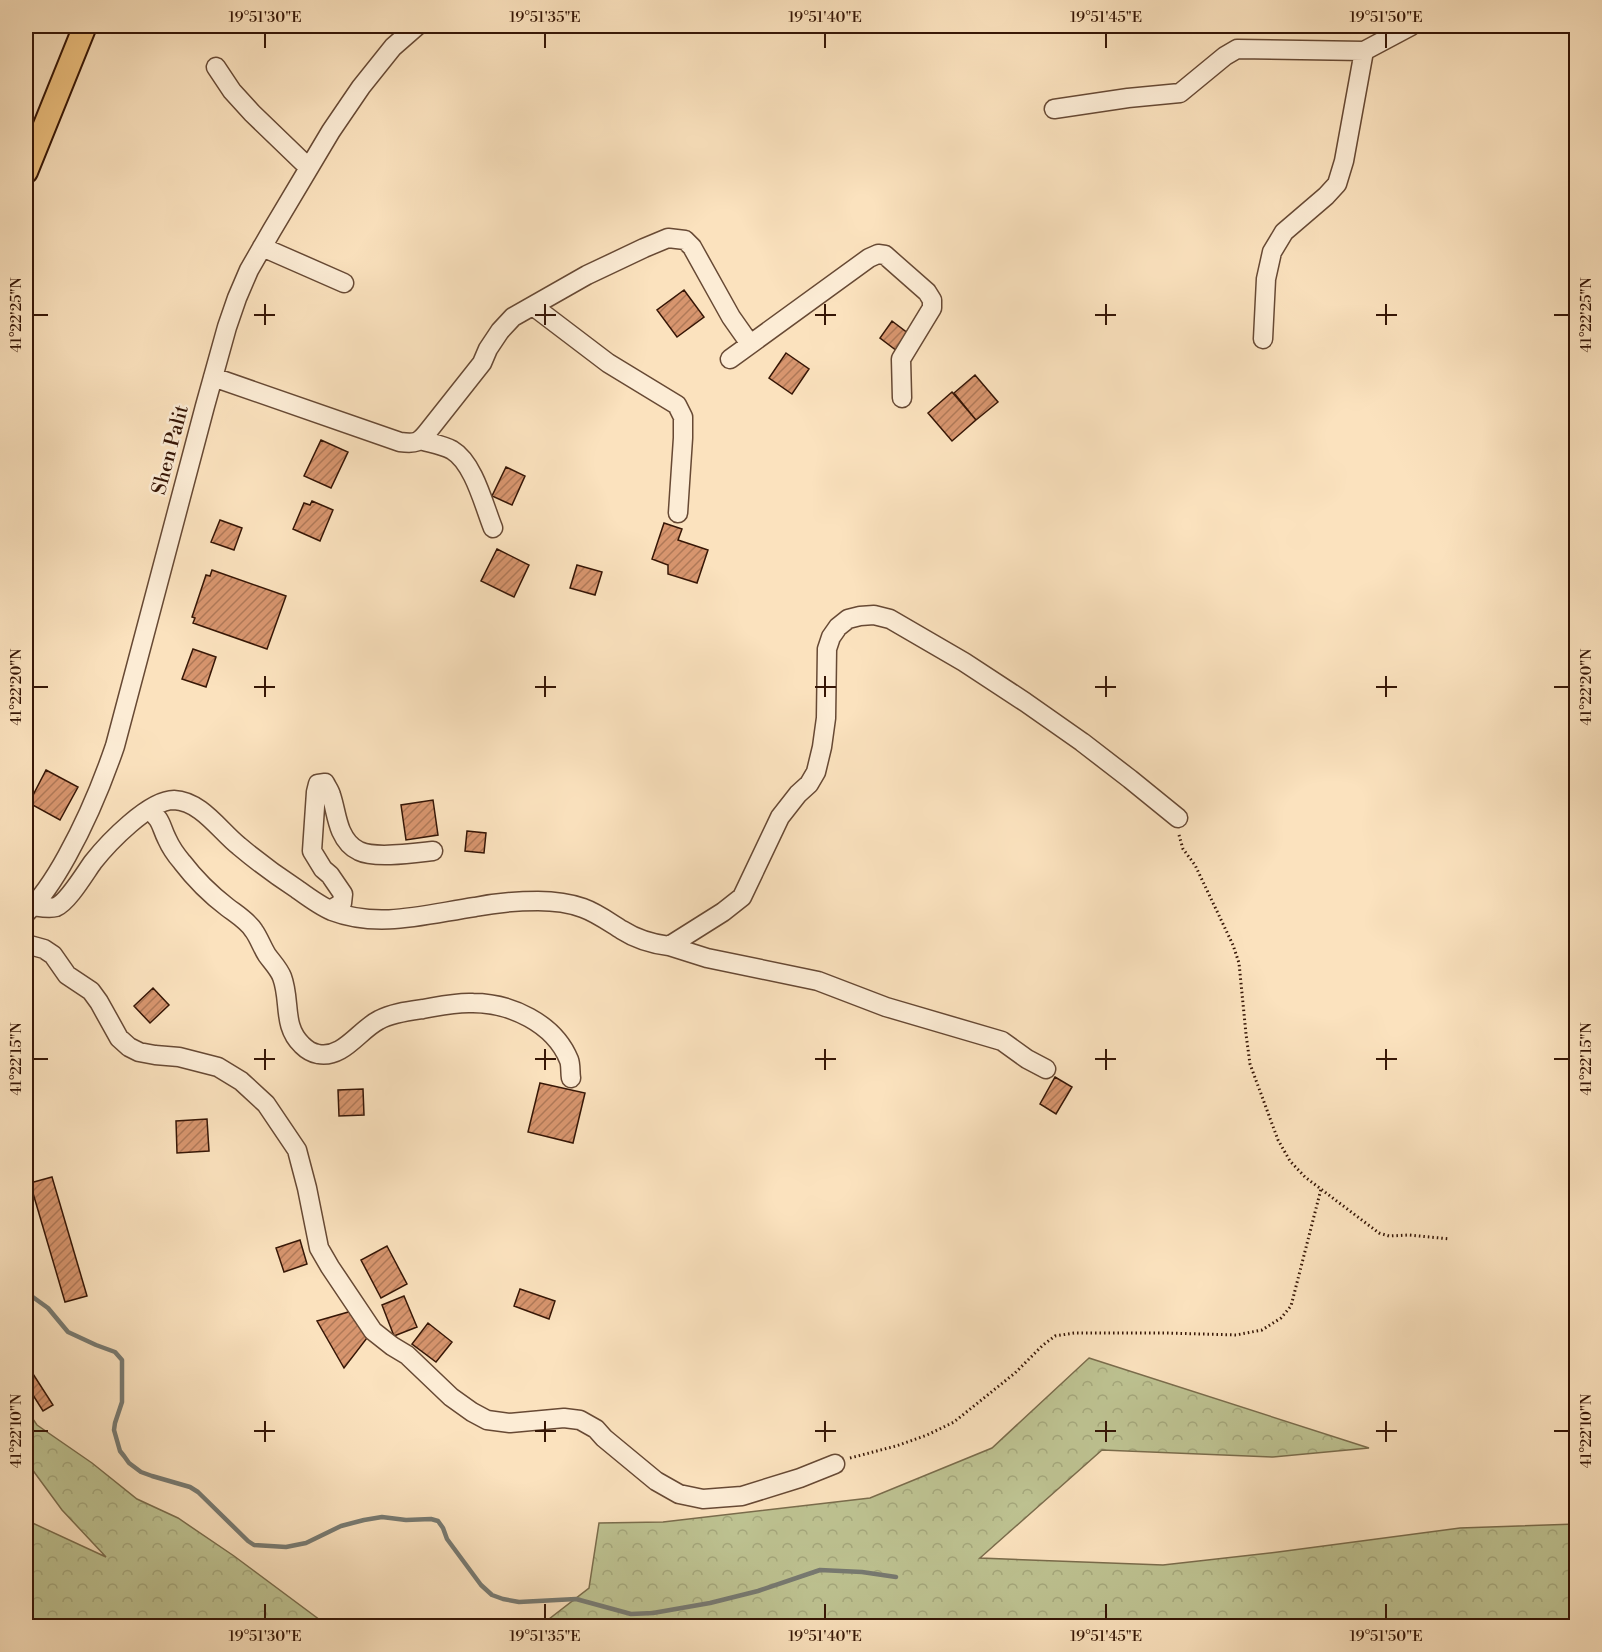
<svg xmlns="http://www.w3.org/2000/svg" width="1602" height="1652" font-family="'Libre Bodoni',serif">
	<style>
		.forest { fill: url(#forest-crowns); stroke: #7a6c4c; stroke-width: 1.5 }
		.lines { fill: none; stroke-linecap: round; stroke-linejoin: round }
		.stream { stroke: #777a72; stroke-width: 4.5 }
		.building { fill: url(#building-hatch); stroke: #361606; stroke-width: 1.5 }
		.minor-casing { stroke: #674934; stroke-width: 21 }
		.major-casing { stroke: #361606; stroke-width: 26 }
		.path { stroke: #361606; stroke-width: 3; stroke-dasharray: 1.5 3; stroke-linecap: butt }
		.minor { stroke: #fcecd5; stroke-width: 18 }
		.major { stroke: #eec17f; stroke-width: 22 }
		.ticks { fill: none; stroke: #361606; stroke-width: 2 }
		.labels { text-anchor: middle; dominant-baseline: central; stroke-width: 5; stroke-linejoin: round; paint-order: stroke }
		.street-label { font-size: 20px; fill: #361606; stroke: #fcecd5 }
		.neatline { fill: none; stroke: #361606; stroke-width: 2 }
		.ticks-label { font-size: 15px; text-anchor: middle; fill: #361606 }
	</style>
	<defs>
		<pattern id="forest-crowns" width="20" height="18" patternUnits="userSpaceOnUse" patternTransform="scale(1.5)"><rect width="20" height="18" fill="#bec392"/><path d="M2 6a3 3 0 1 1 6 0M12 15a3 3 0 1 1 6 0" fill="none" stroke="#a4a77c"/></pattern>
		<pattern id="building-hatch" width="6" height="6" patternUnits="userSpaceOnUse" patternTransform="scale(1.5)"><rect width="6" height="6" fill="#d7956e"/><path d="M-1 1l2-2M0 6l6-6M5 7l2-2" fill="none" stroke="#af7958"/></pattern>
	</defs>
	<rect width="100%" height="100%" fill="#fbe2be"/>
	<filter id="stains"><feTurbulence type="fractalNoise" baseFrequency=".00333" numOctaves="4"/><feColorMatrix values="0 0 0 0 .2 0 0 0 0 .09 0 0 0 0 .02 0 0 0 .5 -.17"/></filter>
	<radialGradient id="worn" r=".72"><stop offset=".6" stop-color="#630" stop-opacity="0"/><stop offset="1" stop-color="#630" stop-opacity=".3"/></radialGradient>
	<!-- forest -->
	<path class="forest" d="M1089 1358 1369 1448 1273 1457 1102 1450 980 1558 1163 1565 1278 1552 1460 1528 1576 1524V1626H540L589 1588 599 1523 663 1522 870 1498 992 1448Z
		M26 1409 37 1425 92 1463 137 1499 178 1518 234 1556 328 1626H26V1520L106 1557 62 1510 26 1461Z"/>
	<g class="lines">
		<!-- stream -->
		<path class="stream" d="M26 1285 30 1295 48 1308 68 1332 96 1345 115 1352 122 1360V1402L115 1423 114 1430 120 1451 124 1456 129 1463 141 1472 152 1476 190 1487 198 1492 248 1541 254 1545 286 1547 306 1543 341 1526 364 1520 382 1517 406 1520 431 1519 438 1521 443 1528 447 1539 481 1585 492 1595 503 1599 519 1602 576 1599 631 1614 653 1613 710 1603 758 1591 820 1570 862 1572 896 1577"/>
	</g>
	<!-- building -->
	<path class="building" d="M684 290 704 317 677 337 657 310Z
		M892 321 909 334 897 351 880 338Z
		M786 353 809 369 792 394 769 378Z
		M975 375 998 402 976 420 954 393Z
		M952 392 976 420 952 441 928 413Z
		M321 440 348 452 331 488 304 476Z
		M506 467 525 476 512 505 492 496Z
		M312 501 333 510 320 541 293 529 304 503 310 505Z
		M220 520 242 528 234 550 211 542Z
		M664 523 682 529 678 540 708 550 697 583 668 574V565L652 559Z
		M497 549 529 565 514 597 481 581Z
		M577 565 602 572 595 595 570 588Z
		M212 570 286 596 267 649 193 623 195 618 192 617 206 575 210 576Z
		M193 649 216 657 206 687 182 679Z
		M46 770 78 787 60 820 29 803Z
		M433 800 438 835 406 840 401 805Z
		M467 831 486 833 484 853 465 851Z
		M153 988 169 1005 150 1023 134 1006Z
		M1055 1077 1072 1087 1056 1114 1040 1104Z
		M540 1083 585 1093 573 1143 528 1132Z
		M363 1089 364 1115 339 1116 338 1090Z
		M207 1119 209 1151 177 1153 176 1121Z
		M52 1177 87 1296 65 1302 30 1183Z
		M300 1240 307 1264 284 1272 276 1248Z
		M387 1246 407 1284 381 1298 361 1260Z
		M520 1289 555 1301 549 1319 514 1306Z
		M404 1296 417 1327 394 1336 382 1305Z
		M352 1311 367 1338 344 1368 317 1321Z
		M428 1323 452 1342 436 1362 412 1344Z
		M26 1363 53 1405 43 1411 26 1384Z"/>
	<g class="lines">
		<!-- minor casing -->
		<g class="minor-casing">
			<path id="minor" d="M216 67 232 91 252 113 309 168
				M1054 109 1128 98 1180 93 1225 56 1237 49 1364 51 1411 26
				M262 247 344 283
				M533 306 608 363 677 405 683 417V438L678 513
				M1263 339 1266 279 1272 252 1284 232 1326 196 1337 184 1344 161 1364 51
				M730 359 869 258 878 254 885 255 927 292 932 300V308L901 359 902 398
				M213 377 400 442C416 444 419 443 429 430L482 363 488 349 500 331 513 317 587 275 644 248 668 238 685 240 692 247 731 317 750 344
				M420 440C430 443 443 445 452 450 474 463 484 506 493 528
				M148 810C162 819 160 825 167 839 171 848 176 855 182 862 195 879 210 894 227 907 236 914 248 921 254 931 259 938 262 947 267 955 272 962 279 969 282 977 291 1001 282 1026 302 1045 306 1049 312 1053 318 1054 343 1059 359 1030 379 1020 392 1013 409 1011 423 1009 440 1006 456 1002 473 1003 510 1003 554 1023 569 1060 571 1065 570 1073 571 1078
				M33 906C40 907 49 909 56 907 68 902 85 873 93 862 108 843 149 800 174 800 201 801 220 831 239 846 258 862 277 876 297 889 308 897 320 906 332 911 379 929 427 914 475 907 495 903 517 901 538 901 553 901 569 903 583 908 597 913 609 922 622 930 636 939 653 944 669 946L723 912 742 897 780 817 798 794 809 784 816 772 822 747 826 718 827 649 831 637 838 627 848 619 860 616 874 615 890 619 964 662 1025 702 1082 742 1130 779 1178 818
				M330 910 342 903 343 894 330 875 323 869 312 851 316 792 318 784 325 783C327 787 330 791 331 795 335 807 336 819 341 831 345 840 350 847 359 851 375 859 415 853 433 851
				M27 912C44 896 56 876 67 856 87 820 102 784 115 746L205 406 227 327 237 298 249 270 272 230 331 131 361 87 393 47 417 26
				M26 944 44 949 53 955 67 975 91 991 99 1002 119 1038 129 1047 139 1052 155 1055 179 1057 218 1067 241 1081 266 1104 297 1150 307 1188 319 1248 330 1267 373 1331 392 1346 407 1355 451 1397 472 1412 487 1420 510 1423 564 1418 580 1420 596 1429 604 1438 656 1481 679 1494 703 1499 742 1496 800 1478 835 1464
				M669 946 707 958 818 981 886 1007 1002 1041 1027 1059 1046 1069"/>
		</g>
		<!-- major casing -->
		<g class="major-casing">
			<path id="major" d="M26 172 85 26"/>
		</g>
		<!-- path -->
		<path class="path" d="M1179 835 1183 849 1195 865 1233 945 1239 963 1246 1034 1250 1064 1278 1140 1290 1161 1305 1177 1379 1233 1389 1236 1409 1235 1450 1239
			M850 1458 896 1446 927 1435 954 1422 1015 1373 1043 1345 1055 1336 1074 1333H1165L1236 1335 1262 1330 1281 1318 1291 1306 1321 1189"/>
		<!-- minor -->
		<use href="#minor" class="minor"/>
		<!-- major -->
		<use href="#major" class="major"/>
	</g>
	<!-- ticks -->
	<path class="ticks" d="M265 33V48M545 33V48M825 33V48M1106 33V48M1386 33V48M265 304V325M545 304V325M825 304V325M1106 304V325M1386 304V325M33 315H48M254 315H275M535 315H556M815 315H836M1095 315H1116M1376 315H1397M1554 315H1569M265 676V697M545 676V697M825 676V697M1106 676V697M1386 676V697M33 687H48M254 687H275M535 687H556M815 687H836M1095 687H1116M1376 687H1397M1554 687H1569M265 1049V1070M545 1049V1070M825 1049V1070M1106 1049V1070M1386 1049V1070M33 1059H48M254 1059H275M535 1059H556M815 1059H836M1095 1059H1116M1376 1059H1397M1554 1059H1569M265 1421V1442M545 1421V1442M825 1421V1442M1106 1421V1442M1386 1421V1442M33 1431H48M254 1431H275M535 1431H556M815 1431H836M1095 1431H1116M1376 1431H1397M1554 1431H1569M265 1604V1619M545 1604V1619M825 1604V1619M1106 1604V1619M1386 1604V1619"/>
	<g class="labels">
		<!-- street labels -->
		<g class="street-label">
			<text transform="translate(171 450) rotate(-75)">Shen Palit</text>
		</g>
	</g>
	<!-- margin -->
	<rect width="1602" height="1652" fill="none" stroke="#fbe2be" stroke-width="66"/>
	<rect x="33" y="33" width="1536" height="1586" class="neatline"/>
	<g class="ticks-label">
		<text x="265" y="22">19°51'30"E</text>
		<text x="545" y="22">19°51'35"E</text>
		<text x="825" y="22">19°51'40"E</text>
		<text x="1106" y="22">19°51'45"E</text>
		<text x="1386" y="22">19°51'50"E</text>
		<text transform="translate(16 315) rotate(-90)" y="5">41°22'25"N</text>
		<text transform="translate(1586 315) rotate(-90)" y="5">41°22'25"N</text>
		<text transform="translate(16 687) rotate(-90)" y="5">41°22'20"N</text>
		<text transform="translate(1586 687) rotate(-90)" y="5">41°22'20"N</text>
		<text transform="translate(16 1059) rotate(-90)" y="5">41°22'15"N</text>
		<text transform="translate(1586 1059) rotate(-90)" y="5">41°22'15"N</text>
		<text transform="translate(16 1431) rotate(-90)" y="5">41°22'10"N</text>
		<text transform="translate(1586 1431) rotate(-90)" y="5">41°22'10"N</text>
		<text x="265" y="1641">19°51'30"E</text>
		<text x="545" y="1641">19°51'35"E</text>
		<text x="825" y="1641">19°51'40"E</text>
		<text x="1106" y="1641">19°51'45"E</text>
		<text x="1386" y="1641">19°51'50"E</text>
	</g>
	<rect width="100%" height="100%" filter="url(#stains)"/>
	<rect width="100%" height="100%" fill="url(#worn)"/>
</svg>
